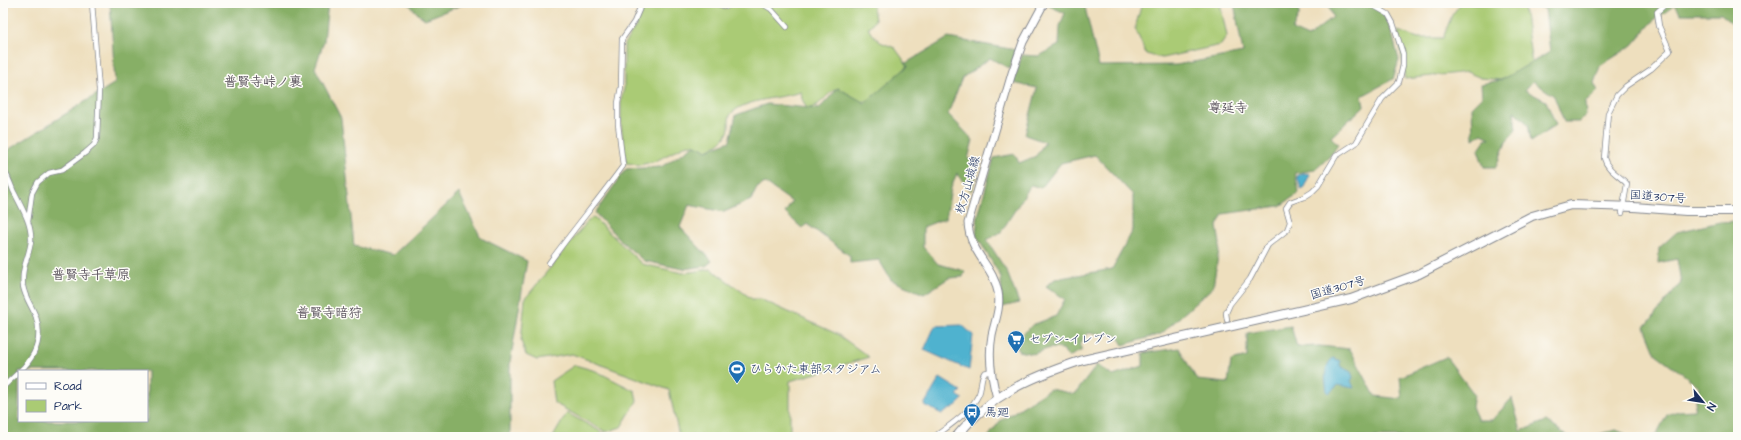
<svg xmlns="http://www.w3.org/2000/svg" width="1741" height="440" font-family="'Architects Daughter','Klee One',sans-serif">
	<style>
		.green { fill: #aacb74; stroke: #627d69 }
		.forest { fill: #87af66; stroke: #516f62; fill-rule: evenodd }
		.water { fill: #50b2cf; stroke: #367096 }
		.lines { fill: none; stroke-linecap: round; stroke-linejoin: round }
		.street-casing { stroke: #84878e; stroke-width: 6 }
		.primary-casing { stroke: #84878e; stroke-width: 9 }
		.highway-casing { stroke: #84878e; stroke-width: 10 }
		.street { stroke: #fff; stroke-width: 4.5 }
		.primary { stroke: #fff; stroke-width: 7 }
		.highway { stroke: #fff; stroke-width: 8 }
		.labels { text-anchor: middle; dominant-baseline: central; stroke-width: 3; stroke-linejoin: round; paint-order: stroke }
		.street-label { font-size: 12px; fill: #1b2f5e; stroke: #fdfcf7 }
		.poi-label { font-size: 12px; fill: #1b2f5e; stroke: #fdfcf7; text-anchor: start }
		.neighbourhood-label { font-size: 13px; font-weight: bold; fill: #5b535e; stroke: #fdfcf7 }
	</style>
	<rect width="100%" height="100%" fill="#fdfcf7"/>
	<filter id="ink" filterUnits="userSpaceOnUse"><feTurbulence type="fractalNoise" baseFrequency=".025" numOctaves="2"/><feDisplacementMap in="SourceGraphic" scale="8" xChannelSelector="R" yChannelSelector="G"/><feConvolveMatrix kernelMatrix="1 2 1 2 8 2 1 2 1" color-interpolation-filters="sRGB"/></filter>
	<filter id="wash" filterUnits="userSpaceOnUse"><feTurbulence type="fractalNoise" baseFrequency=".012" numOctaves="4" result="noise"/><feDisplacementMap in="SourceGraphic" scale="16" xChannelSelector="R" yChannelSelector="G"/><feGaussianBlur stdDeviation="0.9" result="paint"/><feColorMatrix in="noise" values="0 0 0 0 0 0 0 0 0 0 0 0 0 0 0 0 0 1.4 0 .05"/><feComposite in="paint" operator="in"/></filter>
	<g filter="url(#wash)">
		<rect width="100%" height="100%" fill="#eedfbe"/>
		<!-- green -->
		<path class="green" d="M645 3H874L873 7 875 20 868 29 880 42 895 48 908 66C899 75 872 106 859 101 851 98 846 91 838 88 826 93 821 107 807 109L802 99 801 92C782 98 747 99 733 112 726 117 731 125 728 132 724 141 715 146 707 150L695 145 688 144 656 161 640 165 626 163 621 124V99L624 89V44L636 26Z
			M1142 3H1220L1227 36 1221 45 1162 58 1146 54 1135 28Z
			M1461 3 1510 4 1524 7 1532 64 1501 80 1481 78 1467 72 1405 79 1398 31 1418 38H1443L1452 15Z
			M593 217 642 264 683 273 711 269 752 299H760L837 334 869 357 790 381V437L679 436 669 390 572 354 537 360 526 355 521 341 525 299 587 222Z
			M575 365 596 371 635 391 637 401 621 427 606 432 554 403 551 381Z
			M567 413 607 435 606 437H553Z"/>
		<!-- forest -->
		<path class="forest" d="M110 3H328L324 41 315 68 341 118 354 246 393 255 459 193 481 238 527 261 510 363V437H3V153L115 83ZM19 371H147V421H19Z
			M408 3H467L425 19 418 14Z
			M1051 3H1084L1099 66 1176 65 1243 53 1234 3H1299V15L1292 30 1308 37 1333 17 1328 3H1372L1378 5 1390 26 1399 60 1393 79 1362 96 1364 106 1331 137 1338 144 1332 154 1315 170 1295 173 1299 193 1280 206 1223 214 1217 226 1220 244 1213 287 1161 334 1123 345 1117 335 1088 333 1080 344 1083 350 1068 357 1063 349 1050 348 1033 354 1018 351 1016 341 1032 325 1056 316 1065 299 1046 286 1055 279 1112 269 1133 230V195L1095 155 1061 163 1041 188 1031 185 1001 232 987 240 1007 272 1019 303 1002 307 1001 277 976 235 978 216 994 158 1015 154 1019 163 1036 156 1045 142 1025 135 1037 88 1013 83 1022 55 1039 56 1059 45 1060 26 1065 13 1049 6Z
			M1483 3H1738V28L1721 14H1681L1675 5 1654 20 1633 45 1600 66 1594 83 1598 91 1585 103 1586 115 1579 122H1564L1554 96 1533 81 1525 90 1546 101 1556 125 1531 142 1528 124 1514 111 1516 130 1507 140 1496 167H1484L1478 150 1485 140 1490 138 1482 134 1473 139 1472 107 1482 97 1481 84 1501 80 1550 52 1545 9 1533 5Z
			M948 38 1016 50 1010 69 990 58 962 78 948 114 973 140 968 159 981 162 971 191 957 173 951 188 946 218 923 227V247L938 264 965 271 963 277 949 278 924 294 891 280 879 260 850 263V256L807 224 802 228 785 213 792 202 765 183 757 188 751 200 724 212 689 205 680 227 712 261 706 266 683 269 644 261 620 240 595 213 626 169 661 167 695 145 707 150 730 141 736 115 767 104 819 109 838 88 865 103 908 66 906 63Z
			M1738 221V437H1652L1656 435 1667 415 1678 411 1694 410 1699 386 1656 354 1645 327 1681 283 1677 259 1658 263 1659 248 1677 232 1720 222Z
			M1291 326 1297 347 1319 346 1350 349 1375 396 1402 399 1400 377 1446 357 1474 394 1472 407 1478 420H1492L1512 398 1521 431 1546 421 1569 437H988L1000 421 1050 389 1075 394 1097 365 1113 376 1143 366V353L1179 348 1197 380 1228 383 1231 361 1247 357V333Z
			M1616 430 1626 434 1625 437H1587Z"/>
		<!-- water -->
		<path class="water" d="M1303 173 1310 174 1304 187 1301 189 1297 176Z
			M962 325 973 335 969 370 924 350 935 326Z
			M1333 358 1340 361V366L1351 372 1353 377 1351 381 1354 388 1338 385 1329 393 1327 391C1325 379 1323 367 1333 358Z
			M940 378 961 391 957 395 963 399 957 405 942 414 924 405Z"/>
	</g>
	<g filter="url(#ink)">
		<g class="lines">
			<!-- street casing -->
			<g class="street-casing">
				<path id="street" d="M715 3 726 7 733 3
					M761 3 771 9 787 27
					M3 169C11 180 10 186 16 196 23 210 32 225 31 241 29 258 21 267 23 286 25 298 32 306 36 317 43 339 36 356 20 371
					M1622 213 1627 184C1619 175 1607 170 1604 158L1608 113 1617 95 1626 86 1651 69 1670 51 1659 26 1657 12 1667 3
					M28 222 32 193 38 182 49 173 62 170 85 153 94 145 97 138 99 90 92 3
					M549 263C573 230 599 199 623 166L618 124V103L621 87 622 39 634 22 642 3
					M1227 320 1226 313 1230 304 1250 279 1268 245 1287 230 1290 222 1286 208 1290 202 1304 197 1312 192 1318 186 1336 156 1356 143 1382 99 1399 82 1403 65V54L1393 23 1388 14 1372 5 1362 3
					M3 387 19 372
					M934 437C950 425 970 413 979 394 982 387 980 380 984 373L991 371"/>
			</g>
			<!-- primary casing -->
			<g class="primary-casing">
				<path id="primary" d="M997 398C991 377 988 357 992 335 995 321 1001 307 998 292 993 265 970 254 968 223L1012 73 1023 42 1044 3"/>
			</g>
			<!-- highway casing -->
			<g class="highway-casing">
				<path id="highway" d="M956 437C991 394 1031 377 1083 360L1351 299 1419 274 1532 216 1571 205 1634 207 1686 211H1738"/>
			</g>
			<!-- street -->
			<use href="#street" class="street"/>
			<!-- primary -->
			<use href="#primary" class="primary"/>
			<!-- highway -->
			<use href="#highway" class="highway"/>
		</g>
	</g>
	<!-- icons -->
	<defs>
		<g id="supermarket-pin" transform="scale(0.9)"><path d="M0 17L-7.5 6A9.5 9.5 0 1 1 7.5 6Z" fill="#1f6fb2" stroke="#fdfcf7"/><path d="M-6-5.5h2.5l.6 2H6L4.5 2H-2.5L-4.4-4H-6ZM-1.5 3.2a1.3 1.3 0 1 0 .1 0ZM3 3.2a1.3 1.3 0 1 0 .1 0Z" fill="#fff"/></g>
		<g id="stadium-pin" transform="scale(0.9)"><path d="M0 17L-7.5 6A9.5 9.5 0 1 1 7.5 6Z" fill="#1f6fb2" stroke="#fdfcf7"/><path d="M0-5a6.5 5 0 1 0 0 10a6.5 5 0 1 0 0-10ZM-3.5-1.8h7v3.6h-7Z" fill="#fff"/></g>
		<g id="bus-pin" transform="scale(0.9)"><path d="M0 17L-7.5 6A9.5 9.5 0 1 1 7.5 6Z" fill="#1f6fb2" stroke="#fdfcf7"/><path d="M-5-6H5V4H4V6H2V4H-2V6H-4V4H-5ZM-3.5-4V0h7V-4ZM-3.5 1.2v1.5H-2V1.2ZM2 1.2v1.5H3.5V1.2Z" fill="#fff"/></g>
	</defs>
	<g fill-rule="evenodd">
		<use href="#supermarket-pin" x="1016" y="339"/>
		<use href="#stadium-pin" x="737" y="369"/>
		<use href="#bus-pin" x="972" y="412"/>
	</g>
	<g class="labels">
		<!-- street labels -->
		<g class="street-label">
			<text transform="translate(968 185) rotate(-74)">枚方山城線</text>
			<text transform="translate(1658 197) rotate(4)">国道307号</text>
			<text transform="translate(1338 288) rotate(-16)">国道307号</text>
		</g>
		<!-- poi labels -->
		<g class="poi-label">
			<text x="1029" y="339">セブン-イレブン</text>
			<text x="750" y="369">ひらかた東部スタジアム</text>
			<text x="985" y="412">馬廻</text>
		</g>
		<!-- neighbourhood labels -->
		<g class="neighbourhood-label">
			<text x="263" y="82">普賢寺峠ノ裏</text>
			<text x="1228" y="108">尊延寺</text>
			<text x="91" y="275">普賢寺千草原</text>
			<text x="329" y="313">普賢寺暗狩</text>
		</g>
	</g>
	<!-- margin -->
	<rect width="1741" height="440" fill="none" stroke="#fdfcf7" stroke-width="16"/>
	<!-- legend -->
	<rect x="18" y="370" width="130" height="52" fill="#fdfcf7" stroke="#a3aaba"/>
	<rect x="26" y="383" width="20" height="6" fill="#ffffff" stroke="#a3aaba"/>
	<text x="54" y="390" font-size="12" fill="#1b2f5e">Road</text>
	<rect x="26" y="400" width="20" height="12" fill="#aacb74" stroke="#a3aaba"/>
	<text x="54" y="410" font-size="12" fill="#1b2f5e">Park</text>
	<!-- north arrow -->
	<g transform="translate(1703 402) rotate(120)" stroke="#fdfcf7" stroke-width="3" paint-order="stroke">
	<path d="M0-3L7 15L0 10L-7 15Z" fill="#1b2f5e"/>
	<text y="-6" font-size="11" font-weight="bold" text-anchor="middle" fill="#1b2f5e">N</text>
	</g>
</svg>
